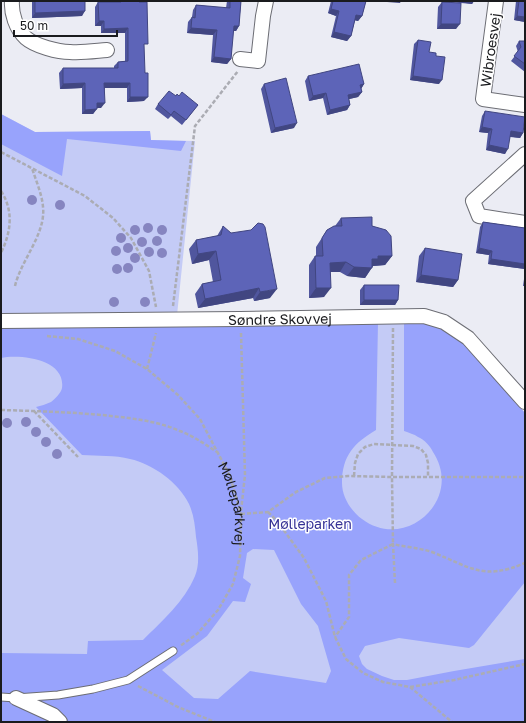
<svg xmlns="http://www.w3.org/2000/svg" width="526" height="723" font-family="'Golos Text',sans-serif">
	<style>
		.green { fill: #c4cbf6 }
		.forest { fill: #98a3fc; fill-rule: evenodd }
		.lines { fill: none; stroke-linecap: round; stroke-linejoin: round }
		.service-casing { stroke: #6c6d74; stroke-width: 9 }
		.minor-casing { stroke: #6c6d74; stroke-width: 16 }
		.path { stroke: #abacb3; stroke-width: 2.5; stroke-dasharray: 4 2; stroke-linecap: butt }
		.service { stroke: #fff; stroke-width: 7 }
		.minor { stroke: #fff; stroke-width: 14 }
		.tree { fill: #8685c0 }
		.wall { fill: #50569e }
		.shaded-wall { fill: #414681 }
		.building { fill: #5d64b8; stroke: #414681 }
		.labels { text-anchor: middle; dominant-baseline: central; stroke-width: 3; stroke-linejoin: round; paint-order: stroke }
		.street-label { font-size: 14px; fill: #1a1b1e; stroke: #fff }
		.park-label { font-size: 14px; fill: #343095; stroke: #fff }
	</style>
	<rect width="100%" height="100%" fill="#ebecf4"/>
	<!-- green -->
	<path class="green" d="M1 114 35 132 150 131 151 140 195 141 176 325 422 322 525 413V722H1Z"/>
	<!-- forest -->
	<path class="forest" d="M1 114 35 132 150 131 151 140 186 141 181 151 67 139 62 176 1 144Z
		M378 322 376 430C354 443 342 456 342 483 342 497 351 511 362 519 406 552 464 499 433 452 430 446 425 440 418 437 414 434 409 433 404 431V322C410 322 417 321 422 322 464 329 499 382 525 413V582L474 645 469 648 399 638 365 646 359 656 362 664 367 669 382 676 394 680H407L454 671 525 659V722H1V653L87 654 88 641 143 640C163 620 184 602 195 576 200 564 198 549 196 537 195 526 194 515 189 504 179 483 153 464 130 459 115 455 98 456 82 455L36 407C41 406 46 404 51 402 55 399 61 393 62 388 66 359 20 354 1 358V326ZM253 549 274 550 301 604 318 626 331 671 326 683 250 671 218 699 194 698 162 670 207 636 233 601 245 602 251 584 243 578 247 553Z"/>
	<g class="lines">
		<!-- service casing -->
		<g class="service-casing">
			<path id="service" d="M1 697 16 698 58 695 93 689 128 680 173 651"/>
		</g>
		<!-- minor casing -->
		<g class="minor-casing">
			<g id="minor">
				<path d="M12 1C11 13 16 29 26 38 35 46 58 52 70 52 82 53 95 51 107 50"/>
				<path d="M496 1 483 99 525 105"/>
				<path d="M240 59 258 61 263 16 266 1"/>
				<path d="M525 154 473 201 479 216 525 223"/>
				<path id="s2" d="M1 321 240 319 424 316 444 322 468 338 525 402"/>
				<path d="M16 698 53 715 60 722"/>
			</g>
		</g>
		<!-- path -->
		<g class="path">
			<path d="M1 152 85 196 113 218 131 238 149 271 156 307"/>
			<path d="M1 191C14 211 11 232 1 253"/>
			<path d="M15 286C21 260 46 234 43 207 42 194 36 181 32 168"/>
			<path d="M173 306 195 126 238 71"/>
			<path d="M393 328 392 477H525"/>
			<path d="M241 333 245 475 241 511"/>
			<path id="s1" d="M47 336 78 339 115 351 147 369 178 395 200 419 230 476 241 514 240 556 233 584 218 610 197 634 180 646"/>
			<path d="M147 369 156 333"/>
			<path d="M1 410C35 411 68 412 102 415 128 418 155 420 180 431 193 436 205 444 217 452"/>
			<path d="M34 411 78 457"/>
			<path d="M354 476 355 463 358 454 365 447 374 444 413 446 421 449 426 455 428 463V477"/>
			<path d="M268 512 277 521 304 558 326 601 335 637 346 659 363 673 383 682 410 687 454 680 525 664"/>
			<path d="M241 514 268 512 296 492 325 478 348 476 392 477 393 544 361 560 349 575V617L335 637"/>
			<path d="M395 583 393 544C405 547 420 548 432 552 470 567 483 581 525 563"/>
			<path d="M138 686 178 707 215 722"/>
			<path d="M410 687 452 722"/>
		</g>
		<!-- service -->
		<use href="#service" class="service"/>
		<!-- minor -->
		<use href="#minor" class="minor"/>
	</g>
	<!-- trees -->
	<g class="tree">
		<circle cx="32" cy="200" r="5"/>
		<circle cx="60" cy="205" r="5"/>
		<circle cx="148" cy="228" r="5"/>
		<circle cx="135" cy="230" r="5"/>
		<circle cx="162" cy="230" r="5"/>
		<circle cx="121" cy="238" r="5"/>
		<circle cx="157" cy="241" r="5"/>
		<circle cx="142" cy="242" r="5"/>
		<circle cx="128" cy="248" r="5"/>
		<circle cx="116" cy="251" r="5"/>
		<circle cx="149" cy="252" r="5"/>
		<circle cx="162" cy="253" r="5"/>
		<circle cx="135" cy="258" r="5"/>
		<circle cx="128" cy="268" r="5"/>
		<circle cx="117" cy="269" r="5"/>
		<circle cx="114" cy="302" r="5"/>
		<circle cx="145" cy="302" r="5"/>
		<circle cx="26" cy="422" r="5"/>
		<circle cx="7" cy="423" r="5"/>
		<circle cx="36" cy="432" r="5"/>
		<circle cx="46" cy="442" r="5"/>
		<circle cx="57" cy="454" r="5"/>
	</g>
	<!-- wall -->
	<path class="wall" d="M32 1H85L82 16 32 18Z
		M117 1H139L144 48V101L127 102V88H105L101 108H97L93 114H82V88L60 89 59 73 63 68H114V66L118 62 125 61V33H101V26H95V7L98 2H117Z
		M227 1H251L250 2H241L239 26 236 31H233L231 59 227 64 211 62 213 35 187 33 188 22 192 17 193 10 196 5 226 8Z
		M331 1H366L362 16 358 21 355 20 351 36 347 41 331 37 336 16 328 13Z
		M452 1H474L472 4 461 3 456 29H437L438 7 442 2 459 3Z
		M516 1H525V22L514 20Z
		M418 40 429 52 436 56 439 84 410 80 414 44Z
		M519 41H525V72L511 61 518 52 516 46Z
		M308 76 364 84 361 89 362 92 358 97 349 99 350 105 347 110 327 115 323 98 309 101 305 81Z
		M264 84 294 128 271 133 261 89Z
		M176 96H179L198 105 182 125 171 116 168 119 155 109 158 104Z
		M485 111 523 133 520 138 510 137 505 154 486 150 488 133 479 132 482 116Z
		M341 218 372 226 392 256 385 265 373 266 365 278 347 276 340 272H330L324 297 309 298V265L315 256H316V247L327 230 335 226Z
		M483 222 525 228V269L488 264 489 255 476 253 480 227Z
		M223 226 270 298 254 301 253 298 198 308 195 294 202 284 213 282 209 260 192 264 189 249 196 240 217 236Z
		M425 248 458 280 453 287 416 282 419 256Z
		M525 272V286H523Z
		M364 285 398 300 395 305H360V290Z"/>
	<!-- shaded-wall -->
	<path class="shaded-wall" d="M238 1H251L250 2Z
		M374 1H401L400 3Z
		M452 1H474L472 4Z
		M331 9 339 11 336 16 328 13Z
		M85 11 82 16 32 18 35 13Z
		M356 15 362 16 358 21 353 20Z
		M517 16 525 17V22L514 20Z
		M99 21H104L101 26H95Z
		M441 24H460L456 29H437Z
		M234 26H239L236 31H230Z
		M128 28 125 33H101L104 29Z
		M191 28 217 30 213 35 187 33Z
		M334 32 351 36 347 41 331 37Z
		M214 57 231 59 227 64 211 62Z
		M413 76 442 80 439 84 410 80Z
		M85 83 82 88 60 89 63 84Z
		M104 83H130L127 88H101Z
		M364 84 361 89 360 85Z
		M362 92 358 97 345 100 348 95Z
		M326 93 323 98 309 101 313 96Z
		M130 97H148L144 101 127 102Z
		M97 103H105L101 108H93Z
		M350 105 347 110 327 115 330 110Z
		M97 109 93 114H82L85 110Z
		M297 123 294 128 271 133 275 128Z
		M482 127 492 129 488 133 479 132Z
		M511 131 523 133 520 138 507 136Z
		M489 145 508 149 505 154 486 150Z
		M479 248 492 251 489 255 476 253Z
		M216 251 209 260 192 264 198 254Z
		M378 256H392L385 265 373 266 365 278 347 276 354 267Z
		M491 259 525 264V269L488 264Z
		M346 262 340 272H324L330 263Z
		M421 275 458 280 453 287 416 282Z
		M259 288 253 298 198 308 205 299Z
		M316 288H331L324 297 309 298Z
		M277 289 270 298 254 301 260 292Z
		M364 300H398L395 305H360Z"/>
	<!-- building -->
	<path class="building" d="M35 1H85V11L35 13Z
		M121 1H139V2H147L148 44H144L145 73H148V97H130V83H104L105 103H97V109L85 110V83L63 84V68H118V62L128 61V28L104 29V21H99L98 2H121Z
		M230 1H241L239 26H234L231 59 214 57 217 30 191 28 192 17 195 18 196 5 230 8Z
		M333 1H366L362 16 356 15 351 36 334 32 339 11 331 9Z
		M519 1H525V17L517 16Z
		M442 2 461 3 460 24H441Z
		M418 40 431 42 429 52 436 53V56L445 57 442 80 413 76Z
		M519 41H525V64L514 56 521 47Z
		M359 64 364 84 360 85 362 92 348 95 350 105 330 110 326 93 313 96 308 76Z
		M286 78 297 123 275 128 264 84Z
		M169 91 176 96 177 94 179 96 182 92 198 105 186 120 174 111 171 115 158 104Z
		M485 111 525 117 523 133 511 131 508 149 489 145 492 129 482 127Z
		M372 217V226L386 230 391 236 392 256H378V259H372V268L354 267 346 262 330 263 331 288H316L315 256H323L322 238 327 230 334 226H342L341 218Z
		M483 222 525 228V264L491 259 492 251 479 248Z
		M258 223 263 224 265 227 277 289 260 292 259 288 205 299 202 284 221 280 216 251 198 254 196 240 221 235 223 226 231 233 251 230Z
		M425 248 462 254 458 280 421 275Z
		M364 285H399L398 300H364Z"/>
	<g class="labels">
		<!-- street labels -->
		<g class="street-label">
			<text transform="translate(490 50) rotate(-82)">Wibroesvej</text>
			<text stroke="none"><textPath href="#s2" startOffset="279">Søndre Skovvej</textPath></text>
			<text stroke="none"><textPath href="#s1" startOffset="272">Mølleparkvej</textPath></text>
		</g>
		<!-- park labels -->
		<g class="park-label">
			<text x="310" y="523">Mølleparken</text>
		</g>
	</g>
	<!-- border -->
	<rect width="526" height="723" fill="none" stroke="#1a1b1e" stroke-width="4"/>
	<!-- scale -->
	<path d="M14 30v6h103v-6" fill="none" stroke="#1a1b1e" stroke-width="2"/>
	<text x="20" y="30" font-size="12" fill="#1a1b1e" stroke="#ffffff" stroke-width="3" paint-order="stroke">50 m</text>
</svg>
